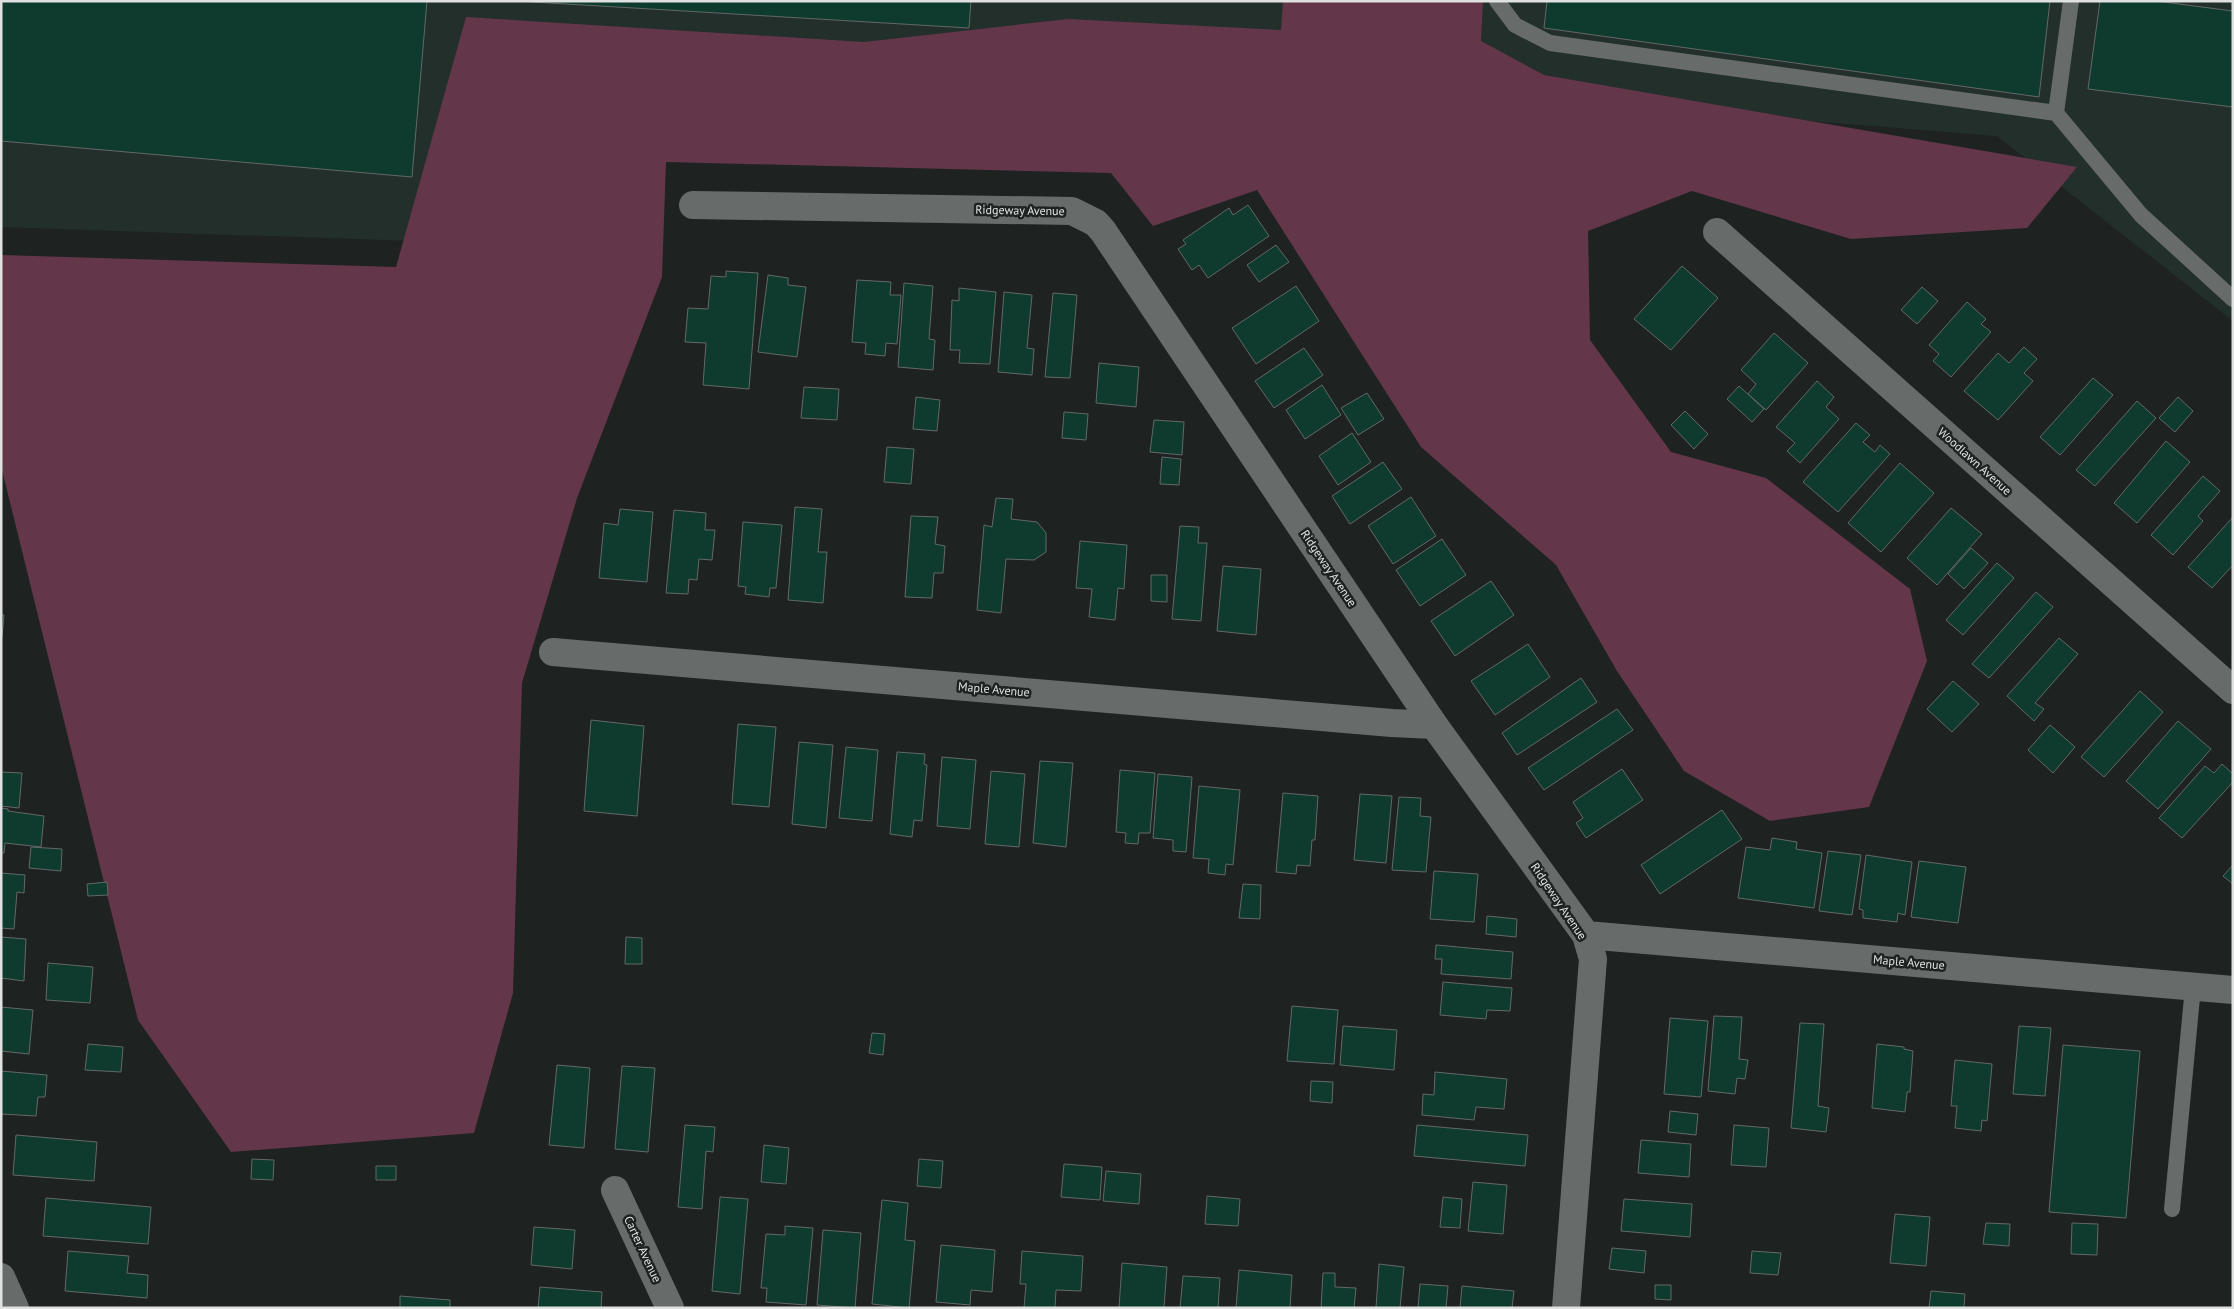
<svg xmlns="http://www.w3.org/2000/svg" width="2234" height="1309" font-family="'PT Sans',sans-serif">
	<style>
		.built { fill: #232f2b }
		.green { fill: #643649 }
		.building { fill: #0f3b2f; stroke: #636866 }
		.lines { fill: none; stroke-linecap: round; stroke-linejoin: round }
		.service { stroke: #676c6a; stroke-width: 16 }
		.minor { stroke: #676c6a; stroke-width: 28 }
		.labels { text-anchor: middle; dominant-baseline: central; stroke-width: 5; stroke-linejoin: round; paint-order: stroke }
		.street-label { font-size: 12px; fill: #dfe2e1; stroke: #1e2321 }
	</style>
	<rect width="100%" height="100%" fill="#1e2321"/>
	<!-- built -->
	<path class="built" d="M1 1H2233V321L1997 136 1066 62 503 48 474 243 1 227Z"/>
	<!-- green -->
	<path class="green" d="M1283 1H1483L1481 41 1544 75 2077 167 2027 228 1851 239 1692 191 1588 231 1590 340 1671 452 1766 478 1910 589 1927 661 1869 807 1770 821 1684 771 1617 671 1556 565 1421 447 1257 190 1153 226 1111 173 666 162 662 277 577 498 522 683 513 993 474 1133 231 1152 138 1020 1 466V255L396 267 466 17 864 42 1068 19 1281 30Z"/>
	<!-- building -->
	<path class="building" d="M1 1H427L412 177 1 141Z
		M516 1H971L969 28Z
		M1547 1H2050L2039 97 1544 28Z
		M2100 1H2156L2233 11V107L2088 89Z
		M1248 205 1269 236 1208 278 1199 265 1192 270 1178 249 1186 244 1183 240 1229 208 1233 215Z
		M1276 245 1289 262 1259 282 1247 265Z
		M1682 266 1718 298 1671 350 1634 319Z
		M726 271 758 273 749 389 703 385 706 343 685 342 688 308 708 309 711 276 726 277Z
		M768 275 788 278V285L806 287 797 357 758 352Z
		M857 280 891 282 890 295H901L897 344 886 343 885 356 865 354 866 343 852 342Z
		M904 283 933 286 929 339 935 340 933 370 898 367Z
		M1296 286 1319 321 1256 364 1232 328Z
		M1922 287 1938 301 1917 324 1901 310Z
		M959 288 996 292 990 364 959 363 960 350H950L952 300 959 301Z
		M1004 292 1032 295 1027 348 1034 349 1032 375 998 372Z
		M1053 293 1077 295 1070 378 1045 377Z
		M1967 302 1986 319 1981 324 1991 332 1951 377 1933 361 1939 354 1929 345Z
		M1774 333 1808 363 1766 410 1748 394 1756 384 1741 370Z
		M2024 347 2037 359 2024 373 2033 381 1998 420 1964 391 1998 353 2009 363Z
		M1304 348 1323 375 1274 408 1255 381Z
		M1099 363 1139 367 1136 407 1096 403Z
		M2093 378 2113 395 2060 455 2040 437Z
		M1817 381 1834 397 1826 407 1839 419 1800 463 1787 451 1795 443 1776 427Z
		M1322 385 1341 415 1305 439 1286 410Z
		M1739 386 1764 409 1752 422 1727 399Z
		M804 387 839 389 837 420 801 418Z
		M1367 393 1384 419 1358 435 1341 408Z
		M916 397 940 400 937 431 913 429Z
		M2178 397 2193 411 2175 432 2159 418Z
		M2137 401 2156 418 2095 486 2076 470Z
		M1685 411 1708 434 1694 449 1671 425Z
		M1064 412 1088 414 1086 440 1062 438Z
		M1154 420 1184 422 1182 455 1150 452Z
		M1856 423 1870 435 1863 442 1875 452 1880 445 1890 454 1838 512 1803 482Z
		M1352 433 1371 462 1338 485 1319 456Z
		M2166 441 2190 462 2137 523 2114 503Z
		M887 447 914 449 911 484 884 482Z
		M1162 457 1181 459 1179 485 1160 484Z
		M1383 462 1402 489 1350 524 1332 496Z
		M1900 463 1934 493 1881 552 1848 523Z
		M2203 476 2220 491 2198 516 2203 521 2173 555 2151 535Z
		M1411 497 1436 536 1393 564 1368 526Z
		M996 498 1013 499 1011 519 1037 522 1046 533V552L1034 560 1006 559 1001 613 977 610 984 525 992 527Z
		M795 507 822 509 818 552H827L823 603 788 600Z
		M1951 508 1982 534 1937 585 1907 558Z
		M620 509 653 512 647 582 599 578 604 523 618 525Z
		M674 510 706 513 705 530H715L712 560 699 559 697 580 689 579 688 594 666 593Z
		M911 516 938 517 935 544 945 546 943 573H934L932 598 905 597Z
		M2233 517V565L2212 588 2188 567Z
		M743 522 782 525 776 588H770L769 597 745 594 746 587 738 586Z
		M1180 526 1199 527 1198 543H1207L1201 621 1172 619Z
		M1442 539 1466 575 1420 606 1396 570Z
		M1080 541 1127 545 1124 589 1118 588 1115 620 1089 617 1092 589 1076 588Z
		M1971 548 1988 563 1964 589 1948 574Z
		M1997 563 2014 578 1963 635 1946 620Z
		M1223 566 1261 569 1256 635 1217 631Z
		M1151 575H1167V602L1151 601Z
		M1491 581 1514 615 1455 656 1431 621Z
		M2036 592 2053 607 1989 678 1972 664Z
		M1 615H4L2 637H1Z
		M2059 638 2078 654 2035 703 2044 709 2034 721 2007 696Z
		M1528 644 1550 677 1495 715 1471 681Z
		M1581 678 1597 702 1517 755 1502 733Z
		M1953 681 1979 704 1952 732 1927 709Z
		M2140 691 2163 712 2104 777 2081 757Z
		M1617 709 1633 730 1544 790 1528 768Z
		M591 720 644 726 637 816 584 811Z
		M2178 721 2211 749 2158 809 2126 781Z
		M738 724 776 727 769 807 732 804Z
		M2050 725 2075 747 2053 773 2028 750Z
		M799 742 833 745 826 828 792 824Z
		M846 747 878 750 872 821 839 818Z
		M897 752 925 754 924 764 927 765 922 821 914 820 912 837 890 834Z
		M942 757 976 760 970 829 937 826Z
		M1040 761 1073 763 1066 847 1033 843Z
		M2222 764 2233 774V782L2182 838 2159 818 2205 766 2214 773Z
		M1622 769 1643 800 1586 838 1576 823 1583 818 1573 802Z
		M1120 770 1155 773 1150 833H1139L1138 844 1125 843 1126 833 1116 832Z
		M991 771 1025 774 1019 847 985 844Z
		M1 772 22 773 19 808 1 806Z
		M1158 774 1192 777 1186 852 1173 851V840L1153 838Z
		M1199 786 1240 790 1233 865 1226 864 1225 875 1208 873 1209 859 1193 858Z
		M1283 793 1318 796 1315 840H1312L1310 866 1297 865 1296 874 1276 872Z
		M1360 794 1392 796 1386 863 1354 860Z
		M1399 797 1421 798 1420 816 1431 817 1426 872 1392 870Z
		M1 808 8 809V811L44 816 41 847 5 843 4 853H1Z
		M1722 810 1742 839 1660 894 1641 865Z
		M1772 838 1797 842 1796 849 1822 853 1814 908 1738 898 1746 847 1770 850Z
		M31 847 62 849 61 871 29 868Z
		M1828 851 1861 855 1852 915 1819 911Z
		M1866 855 1912 862 1905 915 1898 913 1897 922 1863 918V910L1859 909Z
		M1919 861 1966 867 1958 923 1911 917Z
		M2233 865V884L2223 876Z
		M1434 871 1478 874 1474 922 1430 919Z
		M1 873 25 875 24 893 17 892 14 929 1 928Z
		M107 882 108 895 88 896 87 884Z
		M1243 884 1261 885 1260 919 1239 918Z
		M1487 916 1517 919 1516 937 1486 934Z
		M1 937 26 939 24 981 1 978Z
		M626 937 642 938V964H625Z
		M1436 945 1513 952 1511 979 1441 974 1442 959H1435Z
		M48 963 93 967 90 1003 46 1000Z
		M1443 982 1512 988 1510 1011 1487 1010 1486 1019 1440 1015Z
		M1292 1006 1338 1010 1334 1064 1287 1061Z
		M1 1007 33 1010 29 1054 1 1051Z
		M1714 1016 1742 1017 1739 1059 1748 1060 1745 1079 1737 1078 1735 1094 1708 1091Z
		M1670 1018 1708 1021 1701 1097 1664 1094Z
		M1800 1023 1824 1024 1818 1106 1829 1108 1826 1132 1791 1128Z
		M1343 1026 1397 1030 1394 1070 1340 1065Z
		M2019 1026 2051 1028 2045 1096 2013 1094Z
		M872 1033 885 1034 883 1055 869 1053Z
		M88 1044 123 1047 121 1072 85 1070Z
		M1877 1044 1904 1047V1049L1913 1051 1910 1092H1907L1905 1112 1872 1108Z
		M2063 1045 2140 1051 2126 1218 2049 1212Z
		M1955 1060 1992 1064 1987 1121 1982 1120 1981 1131 1955 1128 1957 1106H1951Z
		M557 1065 590 1068 584 1148 549 1145Z
		M622 1066 655 1068 648 1152 615 1149Z
		M1 1071 47 1075 45 1097H38L36 1116 1 1114Z
		M1435 1072 1507 1079 1504 1109 1476 1107 1474 1120 1422 1115 1423 1094 1434 1095Z
		M1311 1081 1333 1082 1332 1103 1310 1101Z
		M1670 1111 1698 1114 1696 1135 1668 1132Z
		M685 1125 715 1127 713 1152 706 1151 702 1209 678 1207Z
		M1417 1125 1528 1135 1525 1166 1414 1156Z
		M1734 1125 1769 1128 1766 1167 1731 1165Z
		M16 1135 97 1142 94 1181 13 1175Z
		M1641 1140 1691 1144 1689 1177 1638 1173Z
		M764 1145 789 1148 786 1184 761 1182Z
		M252 1159 274 1160 273 1180 251 1179Z
		M919 1159 943 1161 941 1188 917 1186Z
		M1064 1164 1102 1167 1100 1200 1061 1197Z
		M376 1166H396V1180H376Z
		M1106 1171 1141 1174 1139 1204 1103 1201Z
		M1473 1182 1507 1185 1503 1234 1468 1231Z
		M1207 1196 1240 1199 1238 1226 1205 1224Z
		M720 1197 748 1199 740 1294 712 1291Z
		M1443 1197 1462 1199 1460 1228 1440 1227Z
		M46 1198 151 1207 148 1244 43 1236Z
		M1624 1199 1692 1204 1690 1237 1621 1231Z
		M882 1200 908 1203 905 1240 915 1241 909 1308 872 1304Z
		M1895 1214 1930 1217 1926 1266 1890 1263Z
		M1986 1223 2010 1224 2009 1246 1983 1244Z
		M2072 1223 2098 1224 2097 1255 2071 1254Z
		M785 1226 813 1228 806 1305 766 1302 767 1288H761L766 1234 785 1235Z
		M534 1227 575 1230 572 1269 531 1265Z
		M823 1230 861 1233 855 1308 817 1305Z
		M941 1245 995 1250 992 1292 971 1290 970 1305 936 1302Z
		M1612 1248 1646 1251 1644 1273 1609 1269Z
		M68 1251 129 1256 127 1273 148 1275 147 1298 65 1291Z
		M1022 1251 1083 1256 1081 1291 1056 1290 1055 1308H1024L1026 1284H1020Z
		M1752 1251 1781 1253 1778 1275 1750 1273Z
		M1122 1263 1167 1267 1164 1308H1119Z
		M1379 1264 1404 1267 1400 1308H1376Z
		M1239 1270 1292 1275 1290 1308H1236Z
		M1323 1273H1335V1287L1356 1288 1354 1308H1321Z
		M1183 1276 1220 1278 1218 1308H1180Z
		M1420 1284 1448 1286 1446 1308H1418Z
		M1655 1285H1671V1300L1655 1299Z
		M1462 1286 1514 1291 1512 1308H1460Z
		M540 1287 602 1292 601 1308H538Z
		M1931 1291 1965 1294 1964 1308H1929Z
		M400 1296 450 1300V1308H400Z"/>
	<g class="lines">
		<!-- service -->
		<path class="service" d="M1497 1 1515 25 1550 43 2056 113 2141 215 2233 299
			M2056 113 2071 1
			M2172 1209 2193 987"/>
		<!-- minor -->
		<path class="minor" d="M693 205 1072 211 1096 223 1103 231 1434 725 1586 935 1593 959 1566 1308
			M1717 232 2233 690
			M553 652 1392 723 1434 725
			M1586 935 2233 990
			M615 1190 670 1308
			M1 1277 15 1308"/>
	</g>
	<g class="labels">
		<!-- street labels -->
		<g class="street-label">
			<text transform="translate(1020 210) rotate(1)">Ridgeway Avenue</text>
			<text transform="translate(1975 461) rotate(42)">Woodlawn Avenue</text>
			<text transform="translate(1329 568) rotate(56)">Ridgeway Avenue</text>
			<text transform="translate(994 689) rotate(5)">Maple Avenue</text>
			<text transform="translate(1559 901) rotate(56)">Ridgeway Avenue</text>
			<text transform="translate(1909 962) rotate(5)">Maple Avenue</text>
			<text transform="translate(643 1249) rotate(65)">Carter Avenue</text>
		</g>
	</g>
	<!-- border -->
	<rect width="2234" height="1309" fill="none" stroke="#dfe2e1" stroke-width="5"/>
</svg>
